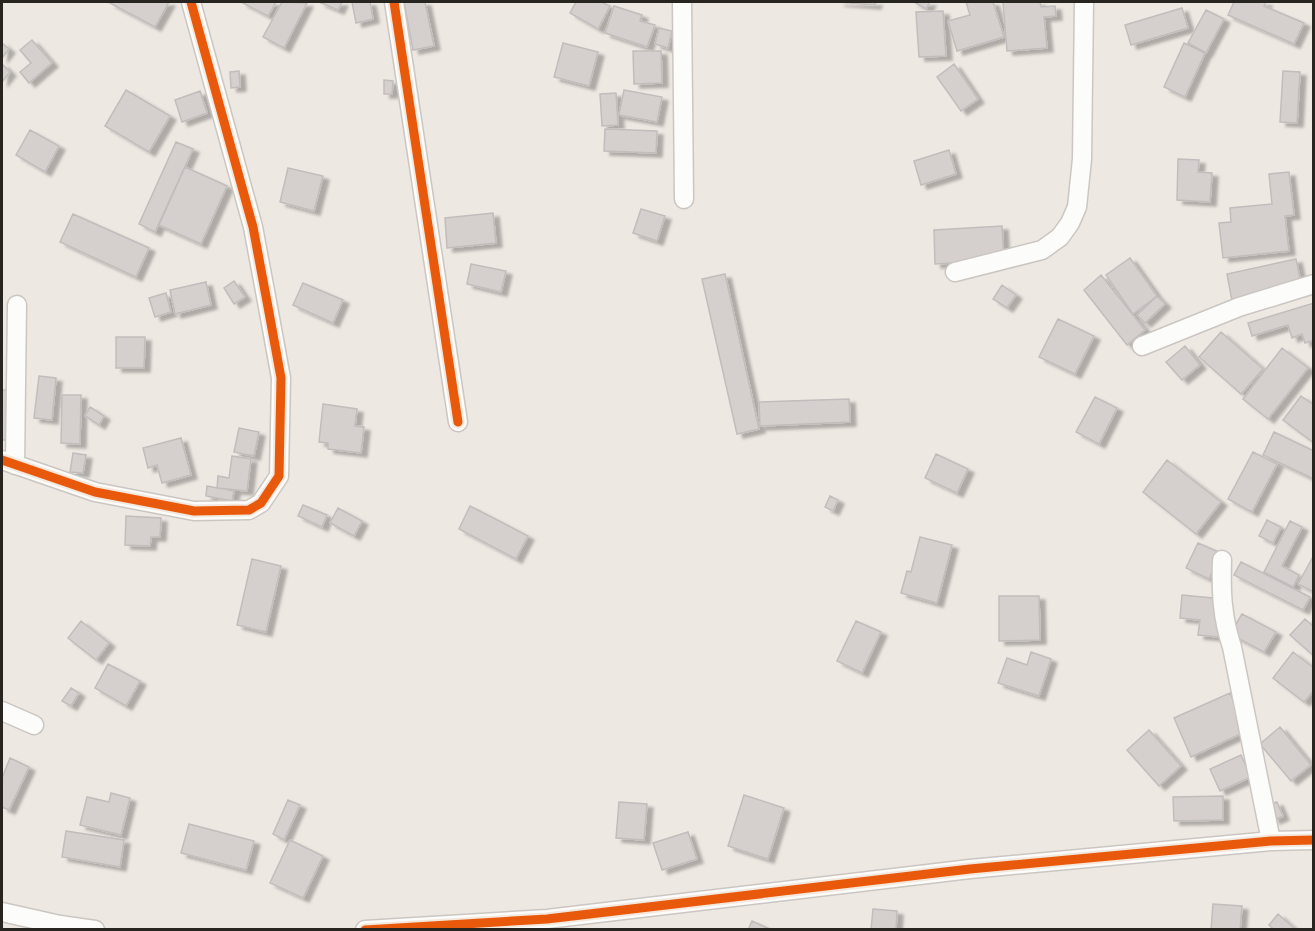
<svg xmlns="http://www.w3.org/2000/svg" width="1315" height="931" font-family="'Nunito Sans',sans-serif">
	<style>
		.building { fill: #d5d0ce; stroke: #c2bdbc; stroke-width: 1.5; filter: url(#shadow) }
		.lines { fill: none; stroke-linecap: round; stroke-linejoin: round }
		.minor-casing { stroke: #cbc6c1; stroke-width: 21 }
		.minor { stroke: #fcfcfb; stroke-width: 18 }
		.cycleway-casing { stroke: #f3e8dd; stroke-width: 13 }
		.cycleway { stroke: #e8590c; stroke-width: 9 }
	</style>
	<defs>
		<filter id="shadow"><feDropShadow dx="6" dy="4" stdDeviation="1.5" flood-color="#0004"/></filter>
	</defs>
	<rect width="100%" height="100%" fill="#eee8e2"/>
	<!-- building -->
	<path class="building" d="M111 2H169L155 27 110 3Z
		M241 2H276L268 16Z
		M282 2 307 3 284 48 263 37Z
		M319 2H342L338 10Z
		M352 2H370L373 19 356 23Z
		M404 2H425L434 46 413 50Z
		M576 2H601L610 6 598 29 570 13Z
		M838 2H876L875 5Z
		M914 2H930L926 9Z
		M966 2H993L1004 37 957 51 948 21 970 15Z
		M1003 2H1040L1041 7 1055 6 1056 16 1044 17 1047 48 1007 51Z
		M1234 2H1266L1264 6 1304 23 1294 44 1228 15Z
		M614 6 642 15 640 21 655 25 647 47 605 33Z
		M1182 8 1188 28 1131 45 1125 25Z
		M1206 10 1224 19 1206 53 1188 43Z
		M943 11 946 56 919 57 916 12Z
		M659 28 672 31 668 48 655 44Z
		M32 40 52 63 29 83 20 72 31 63 20 50Z
		M2 43 9 49 2 58Z
		M563 43 598 52 589 86 554 77Z
		M1184 43 1205 53 1185 97 1164 87Z
		M633 51H661L662 83 634 84Z
		M2 64 10 72 2 82Z
		M954 64 978 99 961 111 937 77Z
		M239 71 240 87 231 88 230 72Z
		M1283 71 1300 72 1297 123 1280 122Z
		M384 80 393 81 392 94H384Z
		M126 90 170 116 149 152 105 126Z
		M624 90 662 97 657 122 619 115Z
		M200 91 207 113 182 122 175 100Z
		M616 93 618 125 602 126 600 94Z
		M605 129 657 131 656 153 604 151Z
		M30 130 59 146 45 172 16 155Z
		M176 142 193 149 155 232 139 224Z
		M949 150 956 174 921 185 914 161Z
		M1178 159 1199 160 1198 172 1212 173 1210 202 1177 200Z
		M185 167 227 186 201 244 159 225Z
		M288 168 323 176 314 211 280 202Z
		M1289 172 1294 215 1285 216 1289 251 1223 258 1219 223 1231 222 1230 208 1272 204 1269 174Z
		M641 209 665 216 657 241 633 233Z
		M493 213 496 243 447 248 445 218Z
		M73 214 149 248 136 277 60 242Z
		M1002 226 1004 260 935 264 934 230Z
		M1130 258 1157 296 1133 314 1106 275Z
		M1296 259 1302 288 1232 301 1227 274Z
		M471 264 506 271 501 292 467 284Z
		M725 274 759 429 737 434 702 279Z
		M1101 275 1145 330 1127 345 1084 290Z
		M234 281 245 297 234 304 224 288Z
		M206 282 211 305 175 314 170 290Z
		M303 283 343 300 333 323 293 305Z
		M1002 285 1016 295 1007 308 993 299Z
		M166 293 171 312 155 317 149 298Z
		M1157 296 1165 304 1145 323 1137 315Z
		M1314 303V340L1305 343 1302 334 1292 338 1288 325 1252 336 1248 323Z
		M1058 319 1094 336 1075 374 1039 357Z
		M1221 332 1263 369 1241 394 1199 357Z
		M116 337H145L144 368H116Z
		M1185 346 1200 365 1182 380 1166 362Z
		M1282 348 1308 368 1268 419 1243 399Z
		M39 376 56 378 52 420 34 418Z
		M2 390H11L10 440H2Z
		M62 395H81L80 444 61 443Z
		M1301 396 1314 405V443L1283 420Z
		M1095 397 1117 408 1099 444 1076 432Z
		M849 399 850 422 760 426 759 402Z
		M323 404 357 409 355 426 364 427 361 453 328 449V443L319 442Z
		M90 407 104 416 99 425 85 416Z
		M239 428 259 432 254 456 234 452Z
		M1274 432 1314 451V479L1263 455Z
		M181 438 191 475 162 483 157 465 148 468 143 448Z
		M1253 452 1277 464 1252 512 1228 499Z
		M73 453 86 455 83 473 70 472Z
		M936 454 968 469 957 493 925 478Z
		M232 456 251 459 247 491 217 488 218 476 229 478Z
		M1167 460 1221 502 1196 534 1143 492Z
		M207 486 234 491 232 501 206 496Z
		M830 496 838 500 833 511 825 507Z
		M303 505 327 515 322 527 298 516Z
		M470 506 528 536 516 559 459 529Z
		M338 508 362 521 354 536 330 523Z
		M126 516 161 518 160 537H151L150 546 125 545Z
		M1267 520 1281 527 1273 543 1259 536Z
		M1290 521 1302 527 1282 566 1299 575 1293 587 1264 572Z
		M920 537 952 545 937 603 901 593 907 571 911 572Z
		M1198 543 1221 553 1209 579 1186 568Z
		M1314 555V592L1298 584Z
		M252 559 281 566 266 632 237 625Z
		M1241 562 1310 597 1303 610 1234 575Z
		M1182 595 1223 599 1219 637 1198 635 1200 620 1180 618Z
		M999 596H1039L1040 640 999 641Z
		M1242 614 1276 632 1264 652 1230 634Z
		M1305 619 1314 627V656L1290 635Z
		M81 621 109 643 96 660 68 638Z
		M856 621 881 632 862 673 837 661Z
		M1031 652 1051 659 1039 696 998 683 1007 658 1027 665Z
		M1293 652 1314 668V690L1304 702 1273 678Z
		M108 664 140 681 126 706 95 688Z
		M71 688 79 693 71 706 62 701Z
		M1230 693 1247 731 1191 757 1174 718Z
		M1280 727 1311 765 1291 781 1260 744Z
		M1149 730 1181 766 1159 786 1127 750Z
		M1241 755 1251 777 1220 791 1210 769Z
		M10 758 29 767 9 810 2 807V778Z
		M111 793 130 798 121 835 80 825 87 797 109 802Z
		M744 795 784 808 768 859 728 846Z
		M1223 796V820L1174 821 1173 797Z
		M288 800 300 805 284 840 273 834Z
		M619 802 647 804 644 840 616 838Z
		M1277 802 1283 816 1274 820 1268 805Z
		M189 824 254 841 246 870 181 853Z
		M66 831 124 840 120 867 62 857Z
		M688 832 697 859 662 870 653 843Z
		M290 840 323 856 303 898 270 883Z
		M1213 904 1242 906 1240 930H1211Z
		M873 909 897 911 896 930H871Z
		M1278 914 1296 930H1274L1269 925Z
		M752 921 772 930H748Z"/>
	<g class="lines">
		<!-- minor casing -->
		<g class="minor-casing">
			<path id="minor" d="M394 2 458 422
				M682 2 684 199
				M955 272 1042 250 1060 237 1070 223 1077 207 1082 159 1084 2
				M1142 346 1239 307 1314 284
				M2 460 95 492 194 511 249 510 261 503 279 476 281 378 268 307 253 227 191 2
				M15 465 17 305
				M1222 560C1221 592 1222 617 1232 647L1271 841
				M2 711 34 725
				M2 912 60 925 95 930
				M365 930 547 919 970 869 1271 841 1314 840"/>
		</g>
		<!-- minor -->
		<use href="#minor" class="minor"/>
		<!-- cycleway casing -->
		<g class="cycleway-casing">
			<path id="cycleway" d="M394 2 458 422
				M2 460 95 492 194 511 249 510 261 503 279 476 281 378 268 307 253 227 191 2
				M365 930 547 919 970 869 1271 841 1314 840"/>
		</g>
		<!-- cycleway -->
		<use href="#cycleway" class="cycleway"/>
	</g>
	<!-- border -->
	<rect width="1315" height="931" fill="none" stroke="#282420" stroke-width="6"/>
</svg>
